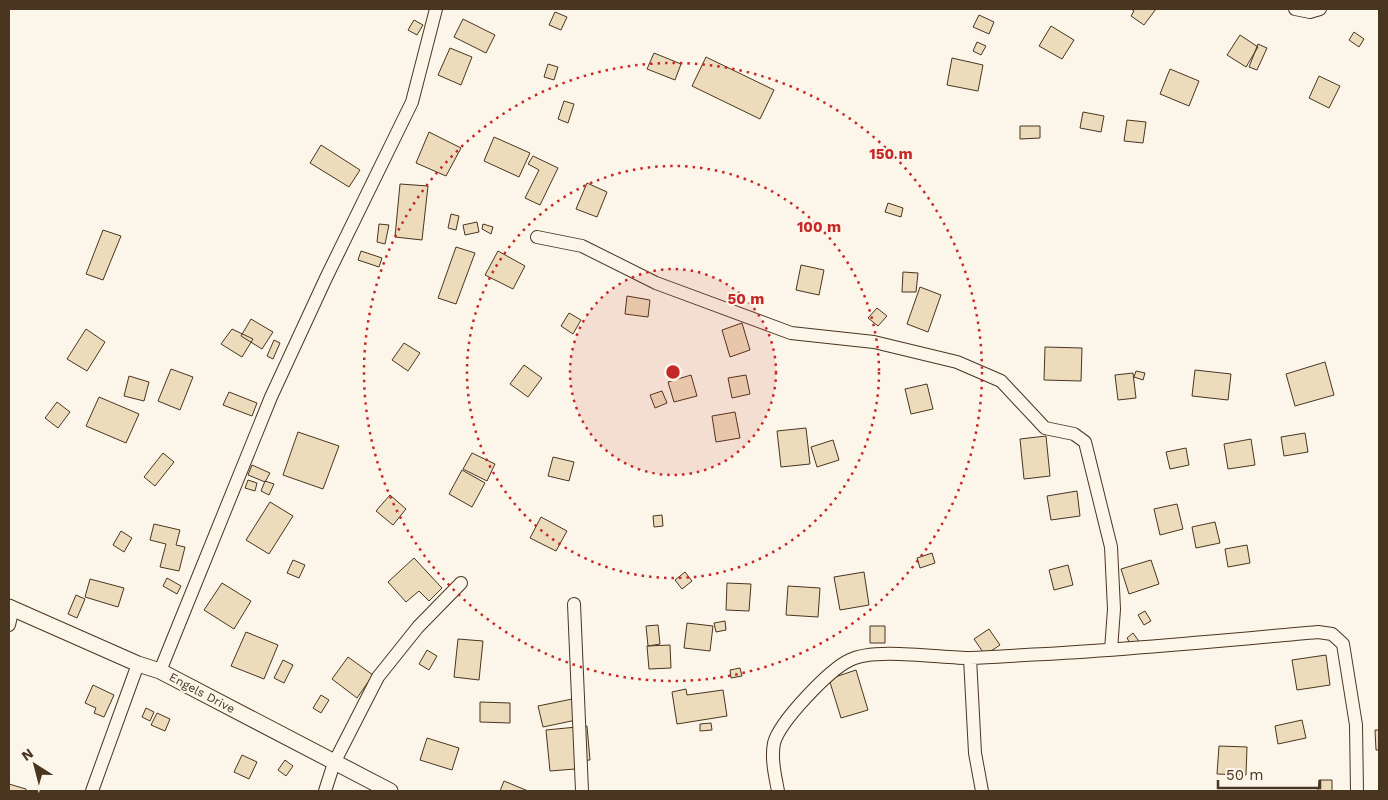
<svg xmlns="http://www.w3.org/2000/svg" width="1388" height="800" font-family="'Work Sans',sans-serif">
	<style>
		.building { fill: #ecdcbc; stroke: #4a3520 }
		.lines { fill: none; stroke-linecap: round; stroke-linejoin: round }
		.minor-casing { stroke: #4a3520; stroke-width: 14 }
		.tertiary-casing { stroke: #4a3520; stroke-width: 17 }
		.minor { stroke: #fbf6e9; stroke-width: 12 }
		.tertiary { stroke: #fbf6e9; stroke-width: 15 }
		.ring { fill: none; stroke: #c62828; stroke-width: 2.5; stroke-dasharray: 2.5 5 }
		.labels { text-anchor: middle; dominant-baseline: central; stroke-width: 4; stroke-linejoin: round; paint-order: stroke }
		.street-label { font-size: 12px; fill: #4a3520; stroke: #fbf6e9 }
		.centre { fill: #c62828; stroke: #fbf6e9; stroke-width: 2.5 }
		.ring-label { font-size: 15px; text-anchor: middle; font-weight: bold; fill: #c62828; stroke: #fbf6e9; stroke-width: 4; stroke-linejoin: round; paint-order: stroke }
	</style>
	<rect width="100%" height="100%" fill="#fbf6e9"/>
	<!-- building -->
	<path class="building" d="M1131 9H1156L1144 25 1131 16 1134 11Z
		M555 12 567 17 561 30 549 25Z
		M979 15 994 22 989 34 973 27Z
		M463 19 495 35 486 53 454 37Z
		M414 20 423 25 417 35 408 30Z
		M1051 26 1074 40 1062 59 1039 46Z
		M1354 32 1364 39 1359 47 1349 40Z
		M1240 35 1258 47 1246 67 1227 55Z
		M977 42 986 46 981 55 973 51Z
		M1258 44 1267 48 1257 70 1249 67Z
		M450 48 472 57 461 85 438 75Z
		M654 53 681 64 675 80 647 69Z
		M706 57 774 90 760 119 692 86Z
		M952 58 983 65 978 91 947 85Z
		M548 64 558 67 554 80 544 77Z
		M1170 69 1199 81 1189 106 1160 94Z
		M1319 76 1340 86 1329 108 1309 98Z
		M564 101 574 104 568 123 558 119Z
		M1083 112 1104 116 1101 132 1080 128Z
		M1127 120 1146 122 1143 143 1124 141Z
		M1020 126H1040V138L1020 139Z
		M429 132 461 148 446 176 416 163Z
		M494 137 530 153 519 177 484 161Z
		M321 145 360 170 349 187 310 163Z
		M533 156 558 168 540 205 525 198 539 170 528 164Z
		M587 183 607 192 597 217 576 209Z
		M400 184 428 186 422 240 395 237Z
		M888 203 903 208 901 217 885 212Z
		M451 214 459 216 456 230 448 228Z
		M477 222 479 232 465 235 463 225Z
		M379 224 389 225 385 244 377 242Z
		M483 224 493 227 491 234 482 229Z
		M103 230 121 236 103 280 86 274Z
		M456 247 475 253 456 304 438 298Z
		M361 251 382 258 379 267 358 260Z
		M498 251 525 266 513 289 485 275Z
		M801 265 824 270 819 295 796 290Z
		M903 272 918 273 916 292H902Z
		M920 287 941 295 928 332 907 324Z
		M627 296 650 300 648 317 625 314Z
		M877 308 887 316 878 326 868 318Z
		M569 313 581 320 573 334 561 326Z
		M251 319 273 332 262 349 241 336Z
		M742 323 750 350 730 357 722 330Z
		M86 329 105 342 87 371 67 359Z
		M232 329 253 339 242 357 221 344Z
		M274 340 280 343 273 359 267 356Z
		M404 343 420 353 408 371 392 360Z
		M1045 347 1082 348 1081 381 1044 380Z
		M1325 362 1334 395 1295 406 1286 374Z
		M524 365 542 378 528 397 510 384Z
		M171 369 193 377 180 410 158 401Z
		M1195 370 1231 374 1228 400 1192 396Z
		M1136 371 1145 373 1143 380 1134 377Z
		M1133 373 1136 398 1118 400 1115 375Z
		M691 375 697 396 674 402 668 382Z
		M746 375 750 394 732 398 728 378Z
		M129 376 149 382 144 401 124 396Z
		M927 384 933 409 911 414 905 389Z
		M662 391 667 403 655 408 650 395Z
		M229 392 257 403 252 416 223 405Z
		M99 397 139 414 126 443 86 426Z
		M57 402 70 412 58 428 45 418Z
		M735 412 740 438 716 442 712 416Z
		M806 428 810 464 781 467 777 431Z
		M298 432 339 446 323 489 283 475Z
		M1305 433 1308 452 1284 456 1281 437Z
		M1046 436 1050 476 1024 479 1020 439Z
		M1251 439 1255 465 1228 469 1224 444Z
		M833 440 839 460 817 467 811 447Z
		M1186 448 1189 465 1170 469 1166 452Z
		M163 453 174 462 155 486 144 477Z
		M472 453 495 464 487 481 463 469Z
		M553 457 574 462 569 481 548 476Z
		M252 465 270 473 265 482 248 475Z
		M462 470 485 483 472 507 449 494Z
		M248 480 257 483 255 491 245 488Z
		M265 481 274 484 269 495 261 491Z
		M1077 491 1080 516 1051 520 1047 496Z
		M390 495 406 509 393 525 376 511Z
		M270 502 293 516 269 554 246 540Z
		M1177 504 1183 529 1160 535 1154 509Z
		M662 515 663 526 654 527 653 516Z
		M541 517 567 531 556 551 530 538Z
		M1215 522 1220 543 1196 548 1192 527Z
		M154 524 180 530 176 545 185 547 179 571 160 567 166 544 150 540Z
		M121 531 132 538 124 552 113 545Z
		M1247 545 1250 563 1228 567 1225 549Z
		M932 553 935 563 920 568 917 558Z
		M414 558 442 588 429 601 419 591 406 602 388 582Z
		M293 560 305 565 299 578 287 573Z
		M1151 560 1159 584 1129 594 1121 569Z
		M1068 565 1073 585 1054 590 1049 570Z
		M685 572 692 581 682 589 675 580Z
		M864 572 869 605 840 610 834 577Z
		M167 578 181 586 177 594 163 586Z
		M90 579 124 588 118 607 85 597Z
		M222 583 251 601 234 629 204 610Z
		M727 583 751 584 749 611 726 610Z
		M788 586 820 588 818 617 786 615Z
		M76 595 85 599 77 618 68 614Z
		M1145 611 1151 621 1144 625 1138 615Z
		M725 621 726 630 716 632 714 623Z
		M687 623 713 626 710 651 684 648Z
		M658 625 660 644 648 646 646 626Z
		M870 626H885V643H870Z
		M989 629 1000 645 985 655 974 639Z
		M246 632 278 645 264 679 231 666Z
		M1133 633 1141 644 1133 649 1127 638Z
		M458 639 483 641 479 680 454 677Z
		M670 645 671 668 649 669 647 646Z
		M427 650 437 656 429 670 419 664Z
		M1326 655 1330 685 1297 690 1292 660Z
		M348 657 373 675 357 698 332 679Z
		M283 660 293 665 284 683 274 678Z
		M740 668 742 676 731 678 730 670Z
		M856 670 868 710 841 718 829 679Z
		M93 685 114 695 104 717 94 713 96 708 85 703Z
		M686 689 687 695 723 690 727 716 677 724 672 692Z
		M321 695 329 700 321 713 313 708Z
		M577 698 581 719 543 727 538 706Z
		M480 702 510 703V723L480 722Z
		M146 708 154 712 150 721 142 717Z
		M157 713 170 719 165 731 151 725Z
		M1302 720 1306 738 1278 744 1275 726Z
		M711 723 712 730 700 731V724Z
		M587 726 590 760 575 761V769L550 771 546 730Z
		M1375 730H1379V750H1376Z
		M427 738 459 748 452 770 420 760Z
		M1219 746 1247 747 1246 775 1217 774Z
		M242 755 257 762 249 779 234 772Z
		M285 760 293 766 286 776 278 770Z
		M1319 780H1332V791H1318Z
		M504 781 528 791H500Z
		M9 784 26 789V791H9Z"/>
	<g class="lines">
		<!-- minor casing -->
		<g class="minor-casing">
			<path id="minor" d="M1295 9 1310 12 1320 9
				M537 237 582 246 656 283 791 333 874 342 957 362 1001 381 1045 428 1074 434 1085 442 1111 547 1114 609 1111 650
				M574 604 582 791
				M9 625 13 608
				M970 658 975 753 982 791
				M160 671 271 397 326 278 412 102 436 9
				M92 791 138 664
				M325 791 334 763 378 677 418 627 461 583
				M778 791C775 775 771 759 774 743 780 721 830 669 850 660 874 647 941 658 970 658 996 657 1021 655 1046 654 1137 649 1228 640 1318 632L1332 634 1343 644 1356 725 1357 791"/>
		</g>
		<!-- tertiary casing -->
		<g class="tertiary-casing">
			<path id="tertiary" d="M9 607 138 664 160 671 390 791"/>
		</g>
		<!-- minor -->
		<use href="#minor" class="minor"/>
		<!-- tertiary -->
		<use href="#tertiary" class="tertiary"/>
	</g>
	<!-- distance rings -->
	<circle cx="673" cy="372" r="103" fill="#c62828" fill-opacity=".12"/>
	<g class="ring">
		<circle cx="673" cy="372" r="103"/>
		<circle cx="673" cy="372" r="206"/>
		<circle cx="673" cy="372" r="309"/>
	</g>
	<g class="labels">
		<!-- street labels -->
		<g class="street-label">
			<text transform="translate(202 693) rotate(28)">Engels Drive</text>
		</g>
	</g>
	<circle cx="673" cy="372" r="8" class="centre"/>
	<g class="ring-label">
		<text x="891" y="159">150 m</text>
		<text x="819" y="232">100 m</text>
		<text x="746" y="304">50 m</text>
	</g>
	<!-- border -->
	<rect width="1388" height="800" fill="none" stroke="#4a3520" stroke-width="20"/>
	<!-- north arrow -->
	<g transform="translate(35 765) rotate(324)" stroke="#fbf6e9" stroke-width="4" paint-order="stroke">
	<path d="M0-4L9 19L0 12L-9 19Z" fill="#4a3520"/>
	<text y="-8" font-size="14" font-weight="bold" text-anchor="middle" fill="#4a3520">N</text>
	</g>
	<!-- scale -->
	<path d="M1218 780v8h102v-8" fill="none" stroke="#4a3520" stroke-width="2.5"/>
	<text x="1226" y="780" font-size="15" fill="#4a3520" stroke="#fbf6e9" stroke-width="4" paint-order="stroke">50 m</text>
</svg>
